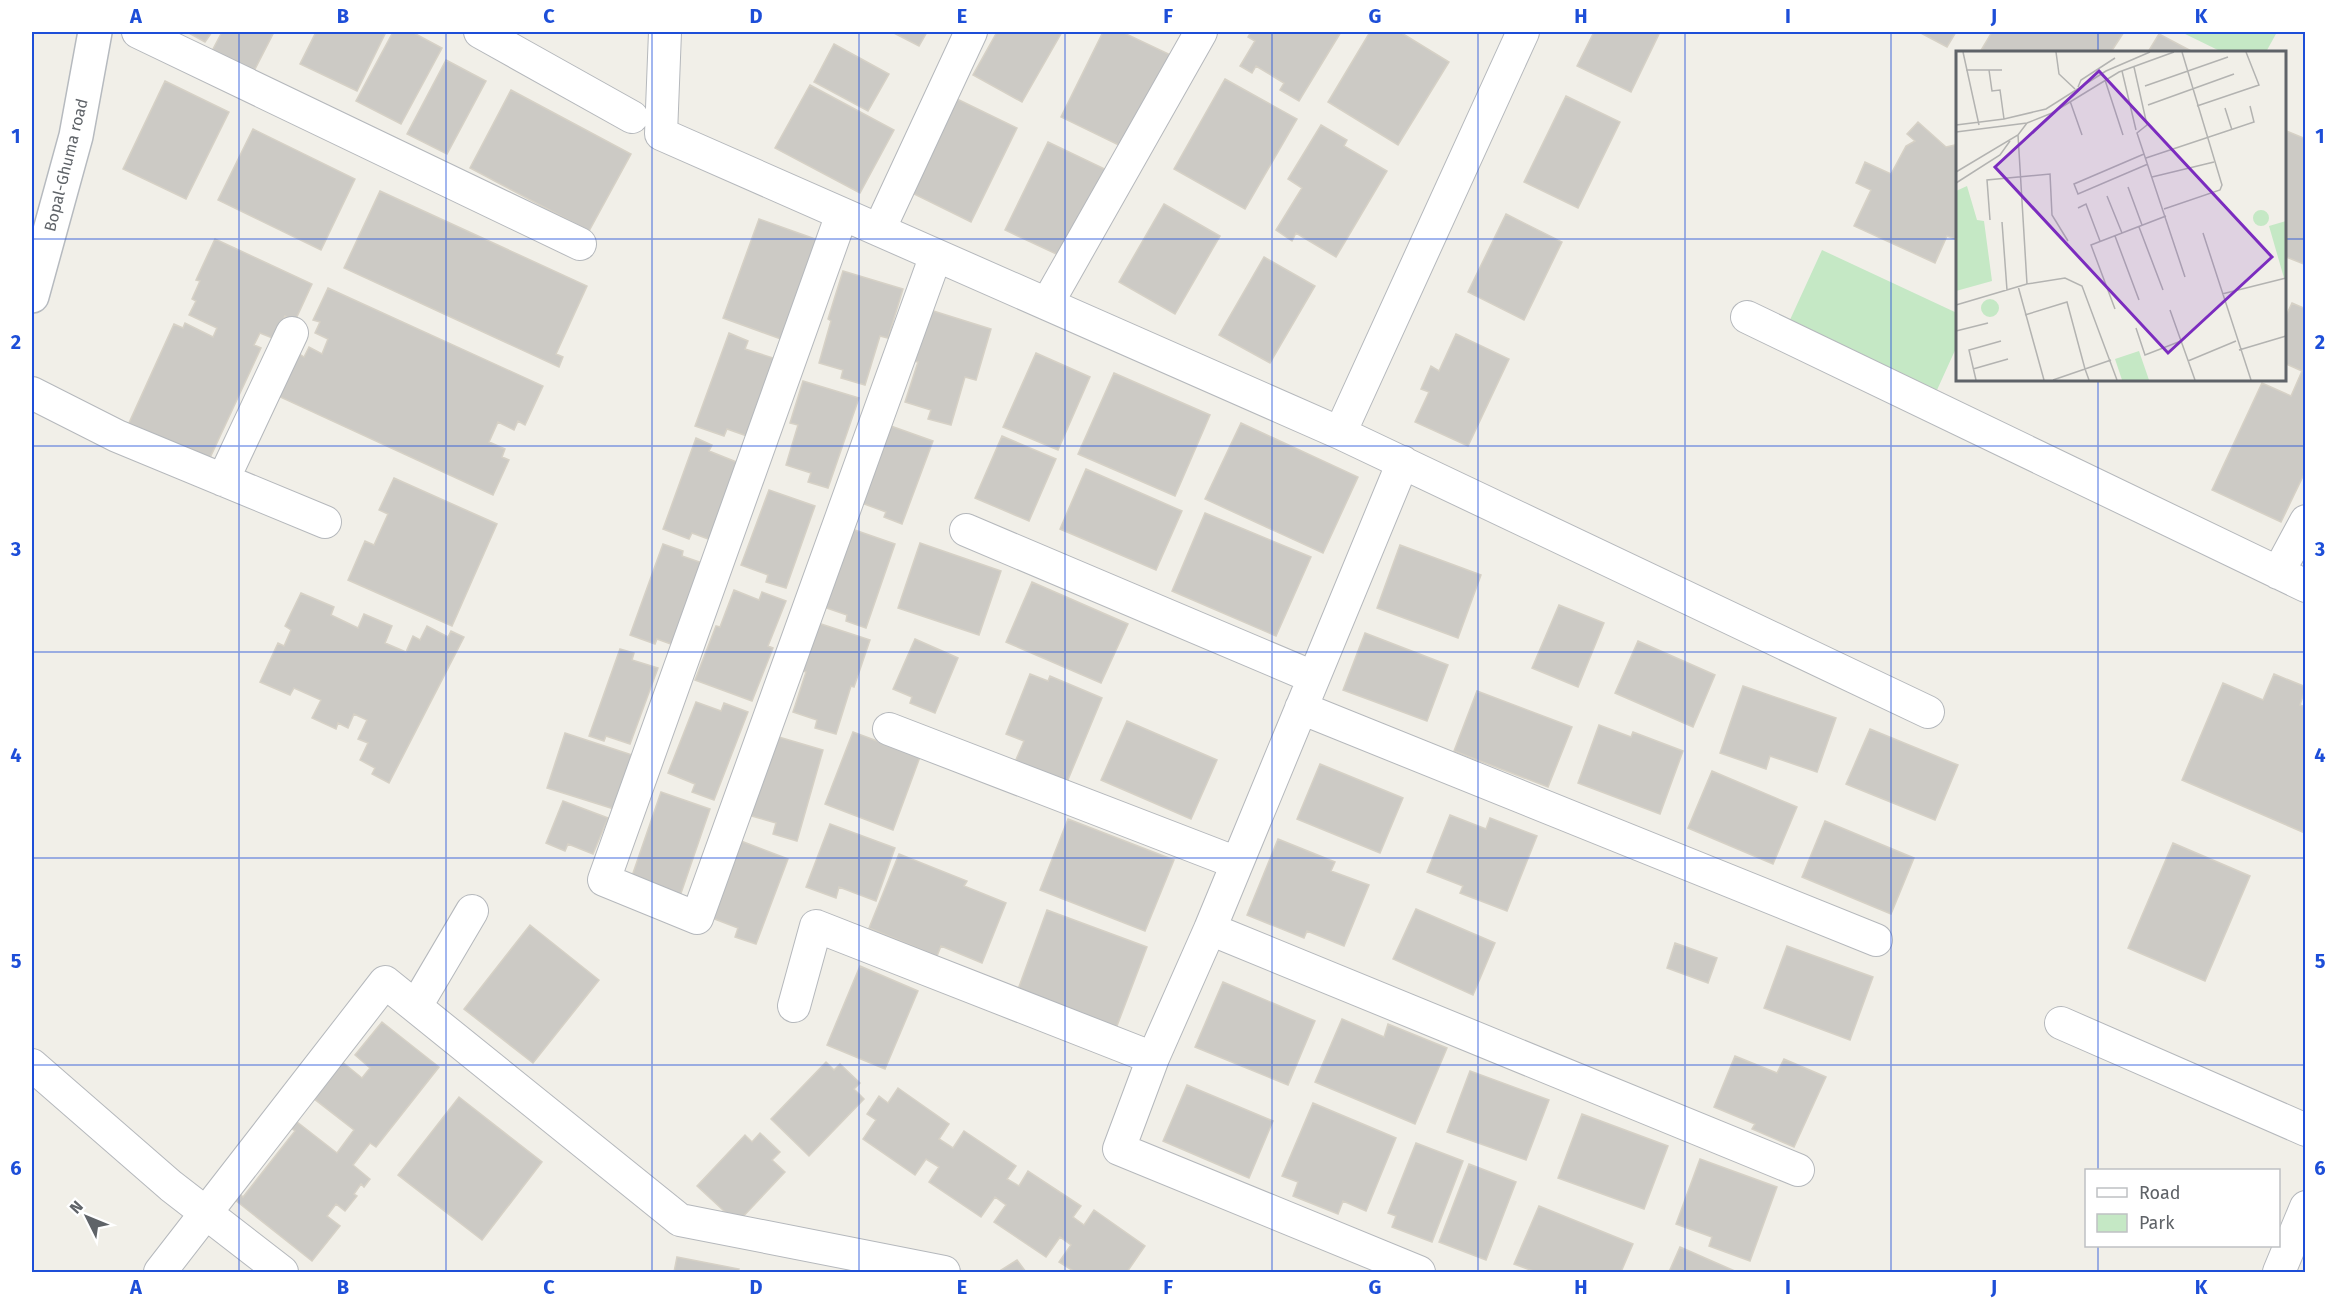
<svg xmlns="http://www.w3.org/2000/svg" width="2337" height="1304" font-family="'Fira Sans',sans-serif">
	<style>
		.green { fill: #c5e8c5 }
		.building { fill: #cccac5; stroke: #d6d1c6; stroke-width: 1.5 }
		.lines { fill: none; stroke-linecap: round; stroke-linejoin: round }
		.street-casing { stroke: #b5b8bc; stroke-width: 34 }
		.secondary-casing { stroke: #b6babf; stroke-width: 36 }
		.street { stroke: #fff; stroke-width: 32 }
		.secondary { stroke: #fff; stroke-width: 33 }
		.grid { fill: none; stroke: #1d4ed8; stroke-width: 1.5; stroke-opacity: 0.55 }
		.labels { text-anchor: middle; dominant-baseline: central; stroke-width: 6; stroke-linejoin: round; paint-order: stroke }
		.street-label { font-size: 16px; fill: #5f6368; stroke: #fff }
		.inset-road { fill: none; stroke: #b3b3b1; stroke-width: 1.5 }
		.view { fill: #7b2cbf; fill-opacity: 0.15; stroke: #7b2cbf; stroke-width: 3 }
		.inset-edge { fill: none; stroke: #5f6368; stroke-width: 3 }
		.neatline { fill: none; stroke: #1d4ed8; stroke-width: 2 }
		.grid-label { font-size: 20px; text-anchor: middle; font-weight: bold; fill: #1d4ed8 }
	</style>
	<rect width="100%" height="100%" fill="#f1efe8"/>
	<!-- green -->
	<path class="green" d="M2181 32H2277L2266 52H2222Z
		M1822 250 1957 313V346L1937 390 1789 322Z"/>
	<!-- building -->
	<path class="building" d="M187 32H212L205 42Z
		M222 32H274L253 73 212 51Z
		M316 32H386L357 91 300 64Z
		M393 32H412L442 48 401 124 356 101Z
		M892 32H927L919 46Z
		M997 32H1062L1022 102 973 75Z
		M1103 32H1122L1175 57 1129 150 1061 117Z
		M1251 32H1341L1299 101 1280 90 1284 83 1256 66 1252 73 1240 66 1255 41 1248 37Z
		M1370 32H1400L1449 62 1398 145 1328 102Z
		M1594 32H1660L1631 92 1577 66Z
		M1919 32H1956L1947 47Z
		M1992 32H2124L2111 52H1980Z
		M2159 34 2193 52H2148Z
		M834 44 889 74 868 111 814 82Z
		M446 60 486 81 447 154 407 134Z
		M1225 79 1297 119 1245 209 1174 169Z
		M165 81 229 112 186 199 123 169Z
		M810 85 894 130 860 193 775 148Z
		M511 90 631 154 589 231 470 168Z
		M1566 96 1620 122 1578 208 1524 182Z
		M957 99 1017 128 971 222 912 193Z
		M1918 122 1946 147 1955 145 1958 139V240L1947 236 1935 263 1854 226 1871 190 1856 183 1865 162 1891 174 1906 146 1915 141 1907 134Z
		M1321 125 1347 140 1344 146 1387 171 1336 257 1296 233 1292 241 1276 230 1302 188 1288 179Z
		M253 129 355 179 321 250 218 200Z
		M2284 130 2306 139V265L2284 256Z
		M1048 142 1109 171 1067 259 1005 230Z
		M380 191 587 286 556 354 563 357 559 367 344 268Z
		M1164 204 1220 236 1175 314 1119 282Z
		M1506 214 1562 242 1524 320 1468 292Z
		M759 219 818 240 781 339 723 318Z
		M215 239 312 284 295 321 285 316 275 339 260 333 254 345 261 348 209 460 129 423 174 324 183 328 185 323 213 337 217 328 189 315 196 301 192 299 200 281 196 280Z
		M1264 257 1315 286 1270 363 1219 335Z
		M843 271 903 289 888 338 880 336 865 385 841 378 843 370 819 363 831 321 828 319Z
		M328 288 543 386 525 425 518 421 514 430 498 422 489 442 505 449 502 457 509 460 493 495 278 396 298 353 304 357 309 347 322 354 328 339 315 333 320 322 313 320Z
		M2292 303 2306 309V470L2281 522 2212 490 2262 383 2291 396 2302 371 2284 363V320Z
		M927 309 991 329 976 380 965 377 951 425 928 419 931 410 905 402 918 362 911 361Z
		M729 333 748 341 745 349 776 359 747 436 727 429 724 436 695 426Z
		M1456 334 1509 359 1468 446 1415 422 1429 392 1421 389 1431 366 1439 371Z
		M1036 353 1090 377 1058 450 1003 427Z
		M1114 373 1210 415 1175 496 1078 454Z
		M803 381 859 398 828 488 808 482 811 473 786 465 798 425 790 423Z
		M1241 423 1358 477 1323 553 1205 499Z
		M888 425 933 441 902 524 884 517 886 512 859 502Z
		M1002 436 1056 459 1029 521 975 498Z
		M696 438 712 445 709 451 739 463 711 540 692 533 689 539 663 529Z
		M1086 469 1182 511 1156 570 1060 529Z
		M394 478 497 524 452 626 348 580 365 541 374 545 388 514 379 510Z
		M769 490 815 506 786 588 766 582 768 575 741 565Z
		M1205 513 1311 557 1276 636 1172 591Z
		M849 528 895 544 866 628 846 621 847 615 821 606Z
		M920 543 1001 571 979 635 898 608Z
		M663 544 683 551 682 556 708 565 679 647 657 639 655 644 630 635Z
		M1400 545 1481 575 1458 638 1377 608Z
		M1032 582 1128 624 1101 683 1006 642Z
		M734 590 759 600 762 592 786 601 768 646 773 648 752 701 695 680 716 626 720 627Z
		M301 593 334 607 331 615 358 628 364 614 392 626 385 643 406 652 413 636 420 640 427 626 448 637 451 631 464 637 389 783 372 774 375 768 360 760 368 743 358 739 367 720 354 714 348 728 338 723 336 729 312 718 321 700 294 688 290 695 260 682 278 643 284 646 291 630 285 626Z
		M1559 605 1604 623 1578 687 1532 668Z
		M815 622 870 640 854 687 851 686 836 734 815 728 817 720 793 712 806 672 800 670Z
		M1365 633 1448 665 1427 721 1343 690Z
		M915 639 958 658 935 713 910 703 912 697 893 689Z
		M1638 641 1715 675 1693 727 1615 693Z
		M620 649 634 653 632 660 658 668 630 744 606 736 604 741 589 736Z
		M1030 674 1048 681 1050 676 1102 698 1067 782 1015 762 1024 741 1006 734Z
		M2274 674 2306 687 2300 705 2306 707 2305 833 2182 780 2223 683 2263 700Z
		M1743 686 1836 718 1817 772 1770 756 1766 769 1720 753Z
		M1477 691 1572 727 1548 787 1454 751Z
		M696 702 721 711 724 703 748 712 714 800 692 792 695 784 668 773Z
		M1127 721 1217 760 1191 819 1101 780Z
		M1599 725 1631 737 1633 732 1683 751 1660 814 1578 783Z
		M1870 729 1958 765 1935 820 1846 784Z
		M853 732 920 757 893 830 825 804Z
		M565 733 632 755 614 809 547 788Z
		M772 735 823 750 797 841 773 834 776 823 748 815Z
		M1320 764 1403 798 1380 853 1297 819Z
		M1712 771 1797 807 1773 864 1688 828Z
		M661 792 710 809 677 905 631 879Z
		M563 801 608 818 593 854 568 844 565 851 546 843Z
		M1450 815 1486 829 1490 818 1537 836 1507 911 1460 893 1463 886 1427 872Z
		M1068 819 1174 860 1145 931 1040 890Z
		M1825 821 1914 858 1891 914 1802 877Z
		M830 824 895 848 876 901 839 887 836 898 806 887Z
		M1278 839 1335 862 1331 871 1369 885 1344 946 1307 931 1304 938 1247 915Z
		M741 841 788 859 756 944 735 937 738 928 712 918Z
		M2173 843 2250 876 2205 981 2128 948Z
		M899 854 967 881 964 886 1006 903 982 963 941 946 937 956 869 928Z
		M1416 909 1495 943 1473 995 1393 959Z
		M1047 910 1147 947 1115 1031 1016 995Z
		M530 925 599 980 533 1063 464 1009Z
		M1675 943 1717 958 1708 983 1667 968Z
		M1787 946 1873 977 1850 1040 1764 1008Z
		M860 966 918 991 885 1069 827 1045Z
		M1223 982 1315 1021 1288 1085 1195 1047Z
		M1342 1019 1384 1037 1388 1024 1447 1048 1415 1124 1315 1082Z
		M382 1022 439 1067 376 1147 370 1143 353 1165 370 1179 364 1187 361 1184 354 1194 357 1196 345 1211 336 1204 327 1216 340 1226 312 1261 235 1200 240 1194 243 1197 295 1131 291 1128 297 1122 337 1153 354 1130 313 1098 341 1061 362 1078 370 1068 355 1055Z
		M1735 1056 1777 1073 1784 1059 1826 1077 1794 1147 1752 1129 1755 1124 1714 1107Z
		M826 1062 834 1070 840 1064 860 1083 854 1089 864 1099 809 1156 771 1119Z
		M1470 1071 1549 1100 1526 1160 1447 1132Z
		M1187 1085 1273 1121 1249 1178 1163 1141Z
		M898 1088 949 1124 939 1139 953 1148 964 1131 1016 1166 1007 1179 1019 1186 1028 1171 1081 1206 1073 1217 1084 1225 1094 1210 1145 1246 1127 1272H1075L1059 1262 1071 1245 1060 1237 1046 1257 994 1222 1006 1205 995 1197 981 1217 929 1182 939 1167 926 1159 915 1175 863 1139 876 1120 867 1114 879 1096 888 1103Z
		M459 1097 542 1162 482 1240 398 1175Z
		M1313 1103 1396 1138 1366 1211 1343 1201 1338 1214 1293 1196 1298 1182 1282 1176Z
		M1582 1114 1668 1146 1644 1209 1558 1178Z
		M760 1133 780 1152 772 1160 785 1172 737 1223 697 1186 745 1135 752 1142Z
		M1416 1143 1463 1161 1432 1242 1392 1227 1396 1216 1388 1213Z
		M1700 1159 1777 1187 1750 1261 1709 1246 1712 1237 1676 1224Z
		M1469 1164 1516 1182 1486 1260 1439 1242Z
		M1539 1206 1633 1244 1621 1272H1536L1514 1264Z
		M1680 1247 1737 1272H1669Z
		M677 1257 739 1269 738 1272H674Z
		M1017 1260 1026 1272H998Z"/>
	<g class="lines">
		<!-- street casing -->
		<g class="street-casing">
			<path id="street" d="M138 32 580 244
				M480 32 632 117
				M665 32 661 134 1340 433 1928 712
				M842 214 604 880 697 918 936 255
				M879 230 971 32
				M1047 304 1201 32
				M1747 317 2306 586
				M32 393 117 436 325 522
				M1340 433 1523 32
				M1403 462 1210 929 1153 1058 1119 1149 1419 1272
				M223 480 292 333
				M966 530 1313 677
				M2278 573 2306 521
				M1301 708 1876 940
				M889 729 1237 863
				M1210 929 1798 1170
				M416 1006 472 911
				M794 1006 816 926 1153 1058
				M2061 1023 2306 1130
				M32 1065 171 1186 282 1272
				M160 1272 385 982 680 1220 944 1272
				M2279 1272 2306 1207"/>
		</g>
		<!-- secondary casing -->
		<g class="secondary-casing">
			<path id="secondary" d="M32 296 76 136 95 32"/>
		</g>
		<!-- street -->
		<use href="#street" class="street"/>
		<!-- secondary -->
		<use href="#secondary" class="secondary"/>
	</g>
	<!-- grid -->
	<path class="grid" d="M239 32V1272M446 32V1272M652 32V1272M859 32V1272M1065 32V1272M1272 32V1272M1478 32V1272M1685 32V1272M1891 32V1272M2098 32V52M32 239H1958M2284 239H2306M2098 380V1170M32 446H2306M32 652H2306M32 858H2306M32 1065H2306M2098 1246V1272"/>
	<g class="labels">
		<!-- street labels -->
		<g class="street-label">
			<text transform="translate(66 165) rotate(-76)">Bopal-Ghuma road</text>
		</g>
	</g>
	<!-- overview -->
	<g transform="translate(1956 51)">
		<rect width="330" height="330" fill="#f1efe8"/>
		<path d="M11 135 21 169 28 170 36 230 0 240V140ZM297 167a8 8 0 1 1 16 0a8 8 0 1 1-16 0ZM330 170V226L328 227 313 175ZM25 257a9 9 0 1 1 18 0a9 9 0 1 1-18 0ZM183 300 193 329H166L159 308Z" fill="#c5e8c5"/>
		<path class="inset-road" d="M7 1 23 74M100 1 103 23 119 38M178 16 191 74 181 82 229 226M10 19H46M33 19 36 40 44 39 48 68M166 20 180 79M149 29 167 84M189 35 272 6M122 36 125 29 159 7M114 50 126 84M192 54 278 23M241 55 303 34 290 1M269 57 276 79M0 74 48 68 90 58 150 20 194 1M0 81 71 72 96 62 163 21 218 1M62 84 71 233 109 227 126 235 161 329M188 103 118 133 122 143 192 113M190 107 298 71 294 55M0 121 62 84 71 72M196 126 258 111M0 132 44 104 54 90M172 136 186 174M151 145 166 182M122 157 130 153 144 190M208 158 264 139 266 134 226 1M34 169 31 129 94 123 96 164 112 190M46 171 51 239M183 176 207 239M247 182 295 329M159 185 183 249M62 235 88 329M266 243 330 227M0 254 71 233M159 258 135 194 210 165M214 259 239 329M69 264 111 251 129 318 155 309M180 277 189 304 225 290M0 280 32 272M283 299 330 285M232 310 280 290M17 318 52 308M20 329 13 299 45 290M97 329 129 318 133 329"/>
		<path class="view" d="M143 20 316 206 212 302 39 116Z"/>
		<rect width="330" height="330" class="inset-edge"/>
	</g>
	<!-- border -->
	<rect width="2337" height="1304" fill="none" stroke="#ffffff" stroke-width="66"/>
	<!-- legend -->
	<rect x="2085" y="1169" width="195" height="78" fill="#ffffff" stroke="#bfc1c3" stroke-width="1.5"/>
	<rect x="2097" y="1188" width="30" height="9" fill="#ffffff" stroke="#bfc1c3" stroke-width="1.5"/>
	<text x="2139" y="1199" font-size="18" fill="#5f6368">Road</text>
	<rect x="2097" y="1214" width="30" height="18" fill="#c5e8c5" stroke="#bfc1c3" stroke-width="1.5"/>
	<text x="2139" y="1229" font-size="18" fill="#5f6368">Park</text>
	<!-- north arrow -->
	<g transform="translate(87 1217) rotate(313)" stroke="#ffffff" stroke-width="4.5" paint-order="stroke">
	<path d="M0-4.5L10 22L0 15L-10 22Z" fill="#5f6368"/>
	<text y="-9" font-size="16" font-weight="bold" text-anchor="middle" fill="#5f6368">N</text>
	</g>
	<rect x="33" y="33" width="2271" height="1238" class="neatline"/>
	<g class="grid-label">
		<text x="136" y="23">A</text>
		<text x="343" y="23">B</text>
		<text x="549" y="23">C</text>
		<text x="756" y="23">D</text>
		<text x="962" y="23">E</text>
		<text x="1168" y="23">F</text>
		<text x="1375" y="23">G</text>
		<text x="1581" y="23">H</text>
		<text x="1788" y="23">I</text>
		<text x="1994" y="23">J</text>
		<text x="2201" y="23">K</text>
		<text x="16" y="143">1</text>
		<text x="2320" y="143">1</text>
		<text x="16" y="349">2</text>
		<text x="2320" y="349">2</text>
		<text x="16" y="556">3</text>
		<text x="2320" y="556">3</text>
		<text x="16" y="762">4</text>
		<text x="2320" y="762">4</text>
		<text x="16" y="968">5</text>
		<text x="2320" y="968">5</text>
		<text x="16" y="1175">6</text>
		<text x="2320" y="1175">6</text>
		<text x="136" y="1294">A</text>
		<text x="343" y="1294">B</text>
		<text x="549" y="1294">C</text>
		<text x="756" y="1294">D</text>
		<text x="962" y="1294">E</text>
		<text x="1168" y="1294">F</text>
		<text x="1375" y="1294">G</text>
		<text x="1581" y="1294">H</text>
		<text x="1788" y="1294">I</text>
		<text x="1994" y="1294">J</text>
		<text x="2201" y="1294">K</text>
	</g>
</svg>
